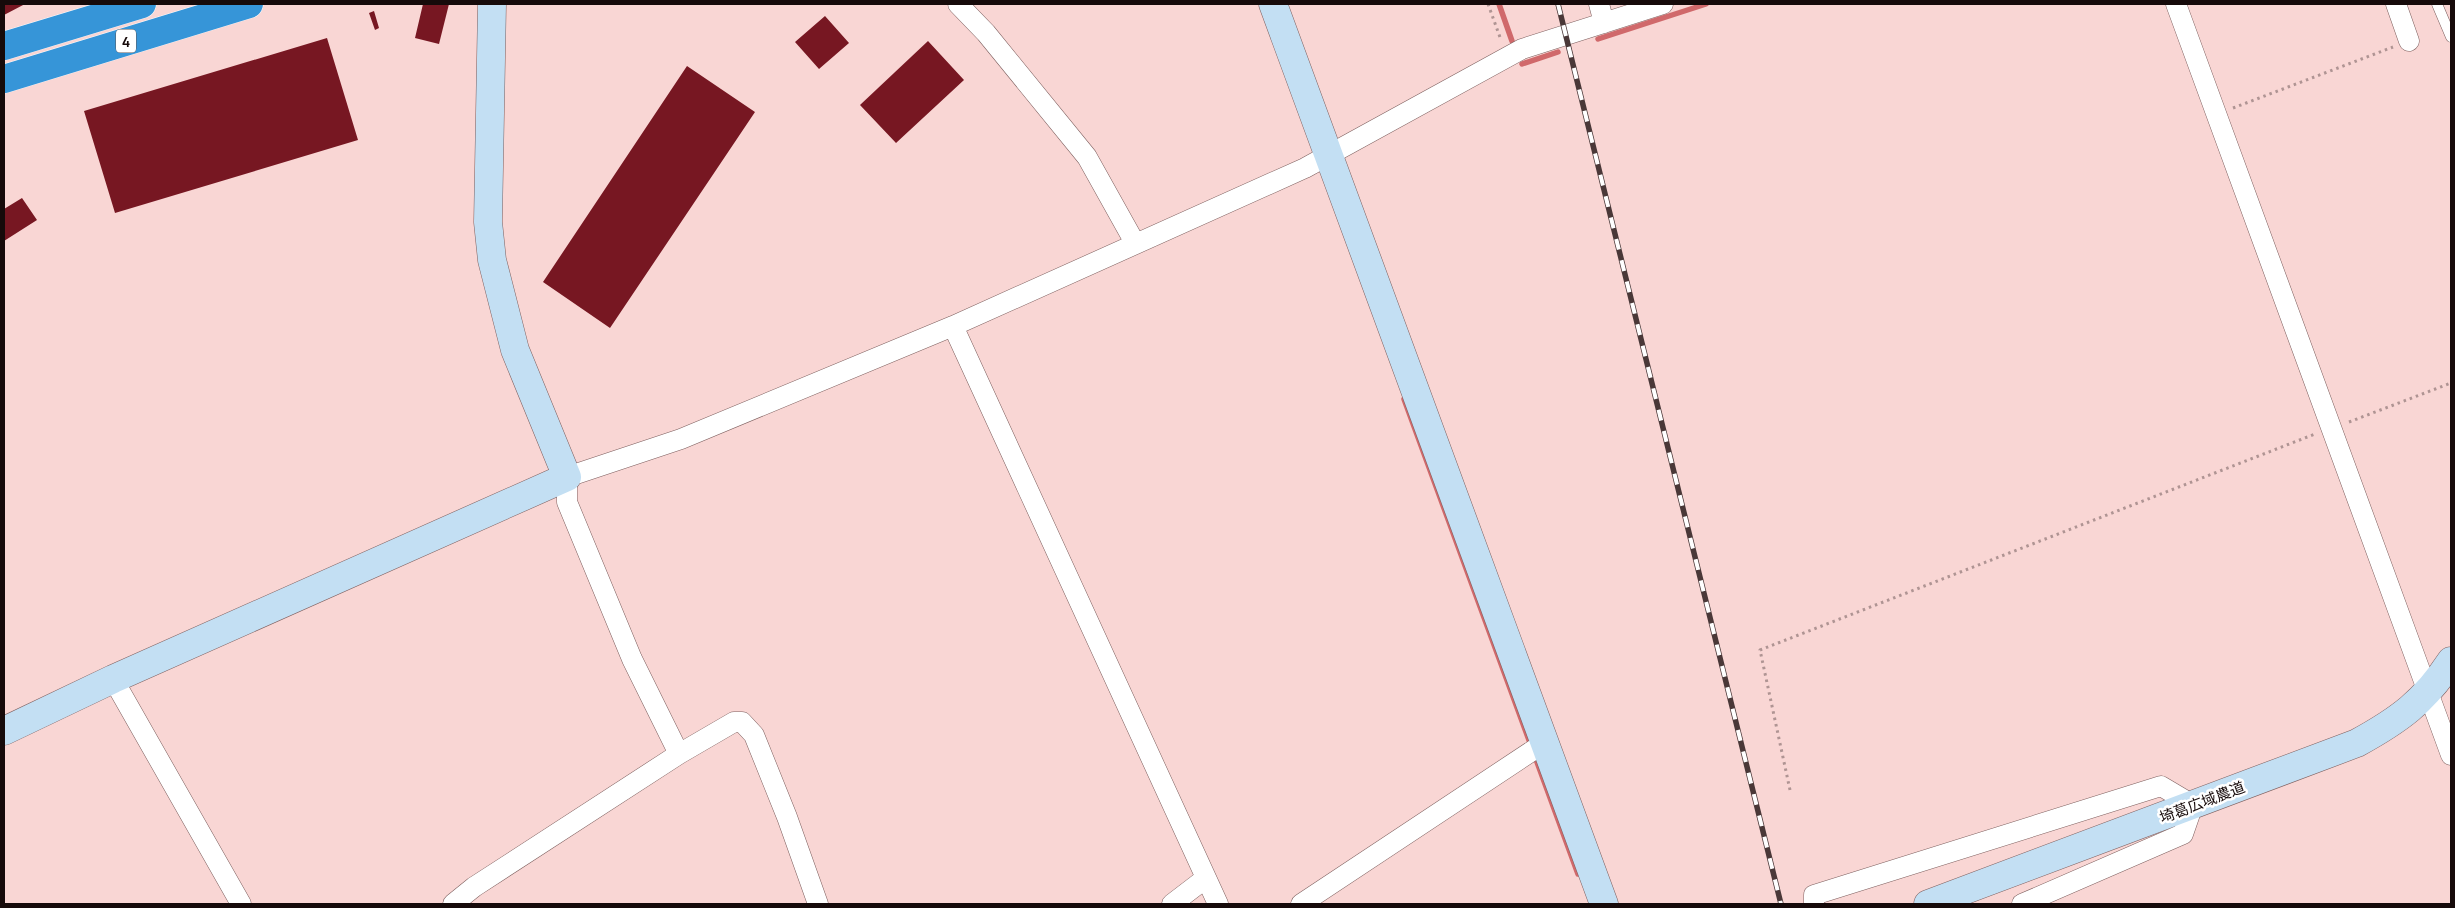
<svg xmlns="http://www.w3.org/2000/svg" width="2455" height="908" font-family="Manrope,'Noto Sans JP',sans-serif">
	<style>
		.lines { fill: none; stroke-linecap: round; stroke-linejoin: round }
		.stream { stroke: #d0696b; stroke-width: 5.5 }
		.building { fill: #771722 }
		.lane-casing { stroke: #7d5f5e; stroke-width: 11 }
		.street-casing { stroke: #7d5f5e; stroke-width: 21 }
		.secondary-casing { stroke: #7d5f5e; stroke-width: 29 }
		.highway-casing { stroke: #fff; stroke-width: 29 }
		.path { stroke: #af9493; stroke-width: 3; stroke-dasharray: 2.5 4; stroke-linecap: butt }
		.lane { stroke: #fff; stroke-width: 10 }
		.street { stroke: #fff; stroke-width: 20 }
		.secondary { stroke: #c3dff3; stroke-width: 28 }
		.highway { stroke: #3695d8; stroke-width: 28 }
		.rail-casing { stroke: #4a3838; stroke-width: 5.5 }
		.rail { stroke: #fff; stroke-width: 4; stroke-dasharray: 11; stroke-linecap: butt }
		.labels { text-anchor: middle; dominant-baseline: central; stroke-width: 5; stroke-linejoin: round; paint-order: stroke }
		.shield { fill: #fff; stroke: #5c5454; stroke-width: 1 }
		.shield-label { font-size: 14px; font-weight: bold; fill: #160a0a }
		.street-label { font-size: 15px; fill: #160a0a; stroke: #fff }
	</style>
	<rect width="100%" height="100%" fill="#f9d6d4"/>
	<g class="lines">
		<!-- stream -->
		<path class="stream" d="M1499 4 1512 41
			M1598 39 1706 4
			M1522 64 1558 52
			M1404 399 1578 874"/>
	</g>
	<!-- building -->
	<path class="building" d="M4 4H25L4 15Z
		M423 4H449L439 44 415 38Z
		M374 11 379 28 375 30 369 13Z
		M825 16 849 43 819 69 795 42Z
		M327 38 358 140 115 213 84 111Z
		M928 41 964 80 896 143 860 105Z
		M687 66 755 112 610 328 543 282Z
		M22 198 37 220 4 241V209Z"/>
	<g class="lines">
		<!-- lane casing -->
		<g class="lane-casing">
			<path id="lane" d="M2437 4 2451 37"/>
		</g>
		<!-- street casing -->
		<g class="street-casing">
			<path id="street" d="M958 4 986 33 1087 157 1135 243
				M1599 4 1604 23
				M2176 4 2451 755
				M2396 4 2409 41
				M953 326 1218 904
				M113 679 241 904
				M679 754 632 659 567 502V477L681 439 953 326 1305 168 1522 49 1663 4
				M453 904 474 887 679 754 734 722H742L754 735 787 817 818 904
				M1172 904 1206 878
				M1301 904 1544 743
				M1814 904V895L2161 786 2193 805 2183 834 2022 904"/>
		</g>
		<!-- secondary casing -->
		<g class="secondary-casing">
			<path id="secondary" d="M1273 4 1604 904
				M4 731 113 679 567 477 515 350 492 260 488 222 492 4
				M1928 904 2357 743C2399 720 2424 702 2451 661"/>
		</g>
		<!-- highway casing -->
		<g class="highway-casing">
			<path id="highway" d="M4 46 142 4
				M4 79 249 4"/>
		</g>
		<!-- path -->
		<path class="path" d="M1488 4 1501 40
			M2233 108 2393 47
			M2349 422 2451 383
			M1790 790 1760 650 2315 434"/>
		<!-- lane -->
		<use href="#lane" class="lane"/>
		<!-- street -->
		<use href="#street" class="street"/>
		<!-- secondary -->
		<use href="#secondary" class="secondary"/>
		<!-- highway -->
		<use href="#highway" class="highway"/>
		<!-- rail casing -->
		<g class="rail-casing">
			<path id="rail" d="M1558 4 1781 904"/>
		</g>
		<!-- rail -->
		<use href="#rail" class="rail"/>
	</g>
	<g class="labels">
		<!-- shield labels -->
		<rect class="shield" x="116" y="29.5" width="20" height="23" rx="4"/>
		<g class="shield-label">
			<text x="126" y="41">4</text>
		</g>
		<!-- street labels -->
		<g class="street-label">
			<text transform="translate(2202 802) rotate(-21)">埼葛広域農道</text>
		</g>
	</g>
	<!-- border -->
	<rect width="2455" height="908" fill="none" stroke="#160a0a" stroke-width="10"/>
</svg>
